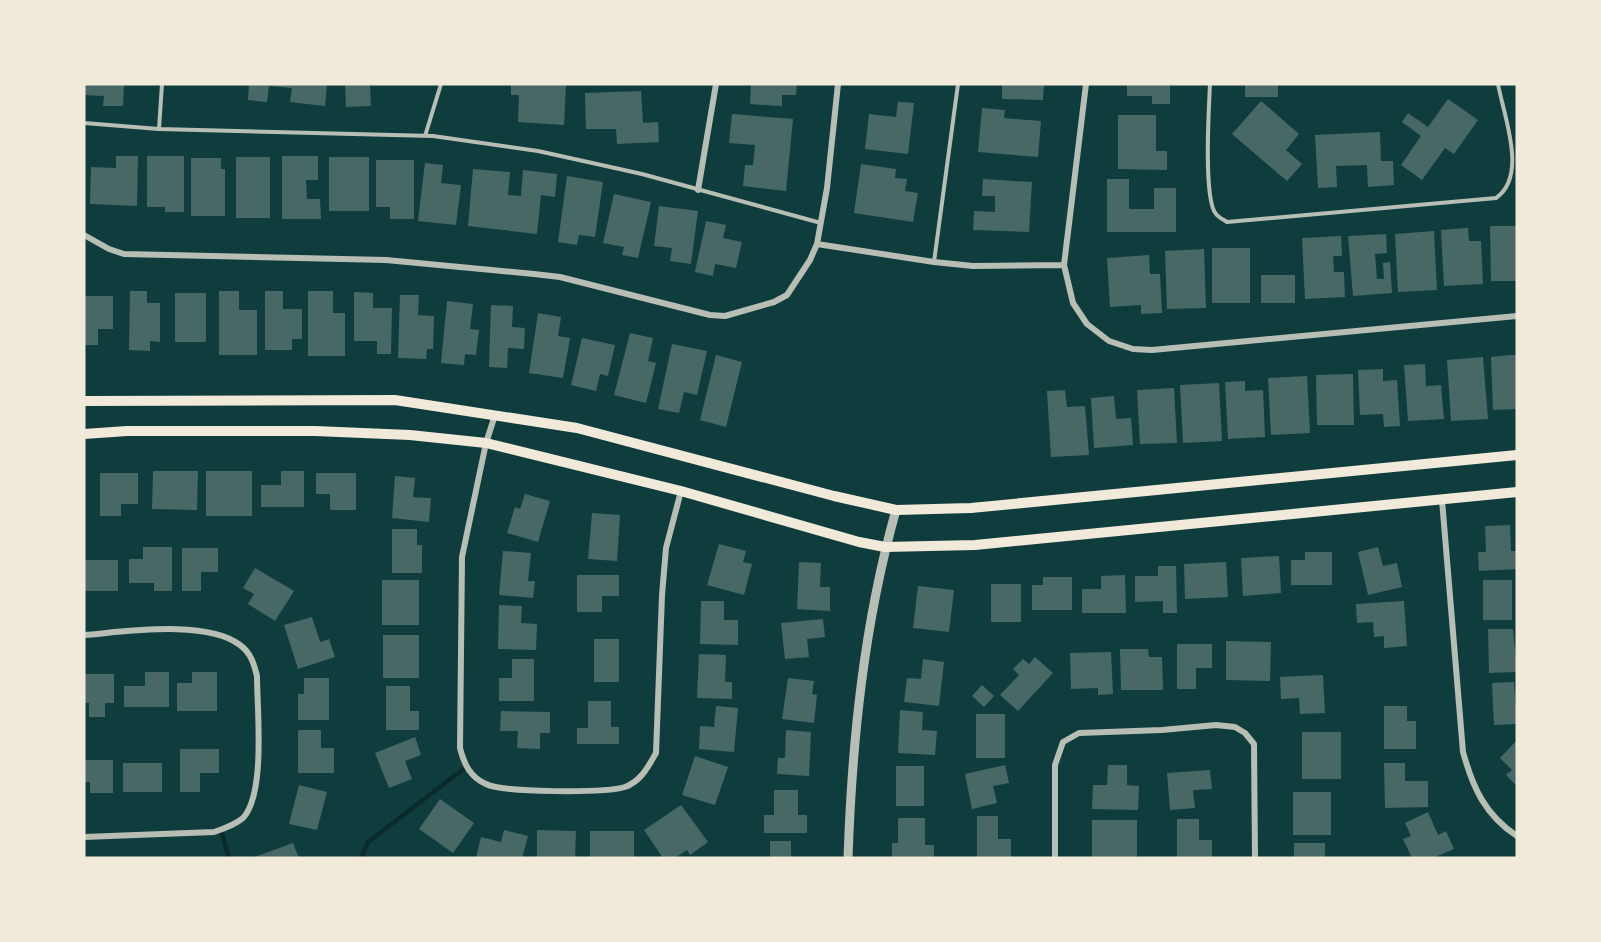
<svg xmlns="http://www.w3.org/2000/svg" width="1601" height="942" font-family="'Asap Condensed',sans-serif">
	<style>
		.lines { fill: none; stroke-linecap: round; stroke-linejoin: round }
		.stream { stroke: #0a2a2b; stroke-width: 4.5 }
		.building { fill: #486865 }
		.service { stroke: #b8beb3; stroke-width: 4 }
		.minor { stroke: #b8beb3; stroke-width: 6 }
		.tertiary { stroke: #b8beb3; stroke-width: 9 }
		.secondary { stroke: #f1e9da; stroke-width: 10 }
	</style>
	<rect width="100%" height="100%" fill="#0f3d3e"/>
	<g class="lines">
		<!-- stream -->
		<path class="stream" d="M221 830 229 858
			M361 858 368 842 466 767"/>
	</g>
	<!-- building -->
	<path class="building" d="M84 84H124L123 106H103L104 96 84 95Z
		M249 84H327L325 106 290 102 292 88 269 86 267 102 248 100Z
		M345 84H370L371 106 346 107Z
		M511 84H566L564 125 518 122 519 95H511Z
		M751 84H797L796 95H782V106L750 104Z
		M1002 84H1044L1043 100 1002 99Z
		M1127 84H1170V104H1152V96H1127Z
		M1245 84H1278V97H1245Z
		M641 91 643 123 658 122 659 142 617 144 616 129H586L585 93Z
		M1448 99 1478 120 1454 154 1445 148 1422 180 1401 165 1421 136 1402 122 1408 113 1428 127Z
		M1261 101 1299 134 1286 150 1302 164 1287 181 1232 134Z
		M898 102 914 103 908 154 865 149 869 114 896 117Z
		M982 108 1005 110 1004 118 1041 121 1038 157 978 152Z
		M732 114 793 119 786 191 743 186 745 165H753L755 145 729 143Z
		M1118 115H1156V151H1167V170L1118 169Z
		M1380 132 1381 161H1393L1394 185 1368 187 1367 165 1336 166 1337 187 1318 188 1315 135Z
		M116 156H138L137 206 90 204 91 167 116 168Z
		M147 156H184V212H165V207H147Z
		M282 156H318V180H306L307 199H320L321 219H282Z
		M236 157H270V218H236Z
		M329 157H369V211H329Z
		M191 158H221V169H225V216H191Z
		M376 160H414V219H390V207H376Z
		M425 163 443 165 441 183 461 185 456 225 418 221Z
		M861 164 896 169 895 178 907 179 905 191 918 193 913 222 854 213Z
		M473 169 510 172 508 195 521 196 523 170 557 174 555 197 541 195 537 234 468 226Z
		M567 176 603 182 595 237 579 235 577 245 558 242Z
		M983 179 1032 182 1029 232 973 230 974 211 995 212V196H982Z
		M1107 179H1129V209H1154V188H1176V232H1107Z
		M614 194 651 202 638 258 622 255 624 247 603 243Z
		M659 206 698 211 691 264 670 261 672 248 654 246Z
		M706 221 726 225 723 238 742 242 736 268 715 264 713 276 695 272Z
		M1490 226H1517V281H1491Z
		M1468 228 1469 241H1481L1483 284 1444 286 1441 230Z
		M1434 231 1437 290 1398 292 1395 234Z
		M1386 234 1387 253 1375 254 1377 279H1384L1383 263 1390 262 1392 293 1353 296 1348 236Z
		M1341 236 1342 256H1333L1334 272H1344L1345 297 1305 299 1302 238Z
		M1212 248H1250V303H1212Z
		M1204 249 1206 308 1167 309 1165 251Z
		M1149 255 1150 274H1160L1162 313 1141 314V305L1110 307 1107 258Z
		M1261 275H1295V303H1261Z
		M130 291H147V303H160V342L150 341V351L129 350Z
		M219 291H239V310H257V355H219Z
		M265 291H283V309H302V339H292V350H265Z
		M308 291H333V313H345V356H308Z
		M354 292 373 293V308H392L391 354H377V341H354Z
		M175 293H206V342H175Z
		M400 295H419L418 315 434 316 433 349H427L426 359 398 358Z
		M84 296H113V329H98V345H84Z
		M447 301 473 304 470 329 479 330 476 355 465 354 464 365 441 363Z
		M491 305 513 306 512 327 525 328 524 349 508 348 507 368 489 367Z
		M538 313 561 317 558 336 570 338 563 378 529 373Z
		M630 333 653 338 648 361 656 363 646 403 614 395Z
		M582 338 615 345 608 376 600 374 596 391 571 385Z
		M672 344 707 351 697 395 684 392 679 413 658 409Z
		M716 355 742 362 726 427 700 420Z
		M1511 355H1517V409L1493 410 1491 357Z
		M1483 357 1488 419 1451 421 1447 360Z
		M1425 364 1426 386 1441 385 1444 419 1408 421 1404 365Z
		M1383 369V381L1397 380 1400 426 1384 427 1383 414 1360 415 1358 370Z
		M1353 374 1354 425H1317L1316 375Z
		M1307 376 1310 433 1271 435 1268 378Z
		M1245 381V391L1263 390 1265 437 1228 439 1225 382Z
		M1219 383 1222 441 1183 443 1180 385Z
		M1174 388 1177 443 1140 444 1137 390Z
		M1065 390 1067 407 1085 406 1089 455 1051 457 1047 391Z
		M1114 396 1116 419 1131 418 1133 445 1094 448 1091 398Z
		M153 471H198L197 510 152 509Z
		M206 471H252V516H206Z
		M281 471H304V507H261V485H281Z
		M100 473H138V504H121V516H100Z
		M316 473H356V510H330V494H316Z
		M395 476 415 478 413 497 431 498 429 522 392 518Z
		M525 494 550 501 538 542 507 533 515 507 520 509Z
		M592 513 620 515 617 561 588 559Z
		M1510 525 1511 551H1517V569L1479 571 1478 552H1486L1485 526Z
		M392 529H417V545H422V573H392Z
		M719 544 746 551 743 562 752 564 744 595 707 585Z
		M143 547H172V591H154V583H129V559H143Z
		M1378 547 1383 566 1397 563 1402 587 1368 595 1358 552Z
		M182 548H218V572H201V591H182Z
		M503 551 531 553 528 581H535L533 598 499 595Z
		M1305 552H1332V585H1291V560H1305Z
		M1279 556 1281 593 1243 596 1241 558Z
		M84 560H118V591H84Z
		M799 562 821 563 820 587H830V611L797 609Z
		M1226 562 1228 597 1185 599 1184 564Z
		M1158 566H1176L1177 613H1163V601L1135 602V576H1158Z
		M255 568 294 591 275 621 248 604 254 594 243 588Z
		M577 575H619V596H602V612H577Z
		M1125 575 1126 613H1082V589H1101V576Z
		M1043 577H1072V610H1032V585H1043Z
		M382 580H419V625H382Z
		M1483 580H1512V620H1483Z
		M991 584H1021V622H991Z
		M918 586 954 590 949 632 913 628Z
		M701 601H724V620H738V645L700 644Z
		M1404 601 1407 646 1384 648V636L1374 637 1373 622 1357 623 1356 604Z
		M499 605 522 606 521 623 537 624 536 650 498 649Z
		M312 617 320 642 329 639 335 657 298 669 284 625Z
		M823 619 825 637 807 639 809 657 785 659 781 623Z
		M1488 629H1513L1517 672 1489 673Z
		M383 635H419V678H383Z
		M594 639H619V682H594Z
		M1226 641 1271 642 1270 681 1226 680Z
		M1177 644H1212V668H1196V689H1177Z
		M1120 649H1148L1149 657H1162L1163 690H1121Z
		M1111 652 1113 694 1098 695V688L1071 689 1070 653Z
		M699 654 726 655 725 682H732V699L697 698Z
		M1035 657 1053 673 1018 711 1000 695 1019 675 1013 669 1023 659 1029 664Z
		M512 659H534V701H499V678H512Z
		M923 659 944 662 939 706 904 702 907 678 921 679Z
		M145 672H169V707H124V686H145Z
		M192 672H217V711H177V683H192Z
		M84 674H114V703H105V717H89V703H84Z
		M1323 675 1325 713 1300 714 1299 698 1281 699 1280 677Z
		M304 678H329V720H298V694H304Z
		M788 678 814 681 812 694 817 695 814 723 782 719Z
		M1514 682 1517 724 1494 725 1492 683Z
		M982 685 994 696 984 707 972 696Z
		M386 686H410V711H419V730H386Z
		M588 701H611V727H619V744H577V728H588Z
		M716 706 738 708 734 752 699 749 700 726 714 727Z
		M1384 706H1407V721H1416V749H1384Z
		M900 710 923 712 922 730 937 731 935 755 898 753Z
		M501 711 550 712V733H540V749L517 748 518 731H500Z
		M976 714H1005V758H976Z
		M298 730H321V748H334V773H298Z
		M786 730 811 732 809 776 777 774 778 758H785Z
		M1302 732H1341V779H1302Z
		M415 737 421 755 405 761 412 779 389 788 375 753Z
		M1517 740V786L1506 775 1512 770 1500 758Z
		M180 749H219V773H200V792H180Z
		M695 756 728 767 715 805 682 795Z
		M84 760H113V793H90V782H84Z
		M123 763H162V792H123Z
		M1384 763H1405V781H1428V807L1385 808Z
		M1005 765 1009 783 993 786 997 803 972 809 965 774Z
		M1108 765H1127V785L1139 786 1138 810 1092 809 1093 785H1107Z
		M896 766H924V806H896Z
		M1210 770 1212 789 1193 790 1195 808 1170 810 1167 773Z
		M299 785 327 792 317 830 289 824Z
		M774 790H798V815H807V833H764V815H774Z
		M1293 792H1331V835H1293Z
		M440 799 474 823 453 853 419 829Z
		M681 805 708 842 690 855 687 850 675 858H663L644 830Z
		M1428 812 1438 835 1446 831 1454 849 1433 858H1412L1403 839 1411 836 1405 823Z
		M977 816H998V839H1011V858H977Z
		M898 818H925V845H934V858H892V843H898Z
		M1177 819H1199V840H1212V858H1177Z
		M1092 820H1137V858H1092Z
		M504 830 528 836 522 858H476L481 837 501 842Z
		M537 830 576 831 575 858H537Z
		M590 831H634V858H590Z
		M770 841H791V858H770Z
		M293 843 299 858H252Z
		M1294 843H1325V858H1294Z"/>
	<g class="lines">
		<!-- service -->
		<path class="service" d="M1210 84C1209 106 1203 199 1216 214 1218 217 1224 220 1227 222L1496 198C1528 176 1504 117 1498 84
			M84 123 159 129 433 136 538 151 642 174 821 223
			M159 129 162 84
			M425 136 441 84
			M934 262 958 84"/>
		<!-- minor -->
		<path class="minor" d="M1086 84 1064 265 1073 303 1087 324 1109 341 1133 349 1152 350 1517 316
			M698 190 716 84
			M84 235 109 249 124 254 386 260 534 274 560 277 710 315 725 316 774 302 787 295 810 260 817 244 827 188 838 84
			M817 244 934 262 973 266 1064 265
			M495 415 486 443 462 557 460 748C464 764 470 777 486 784 504 793 605 793 625 787 641 781 648 767 656 753L662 595 666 548 681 491
			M1442 500 1463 752C1473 788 1485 815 1517 836
			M84 635C124 632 206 619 240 645 251 653 254 664 257 676 257 710 266 793 243 818 235 825 223 829 214 832L84 837
			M1055 858V765L1063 742 1079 733 1162 730 1216 725 1235 727 1245 733 1254 744 1255 858"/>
		<!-- tertiary -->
		<path class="tertiary" d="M848 858C852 741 864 623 896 510"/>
		<!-- secondary -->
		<path class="secondary" d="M84 401 395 400 577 428 834 496 896 510 971 508 1517 455
			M84 434 127 431H315L410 435 486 443 681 491 859 542 885 547 975 545 1517 492"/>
	</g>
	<!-- border -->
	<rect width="1601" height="942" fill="none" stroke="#f1e9da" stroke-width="171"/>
</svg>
